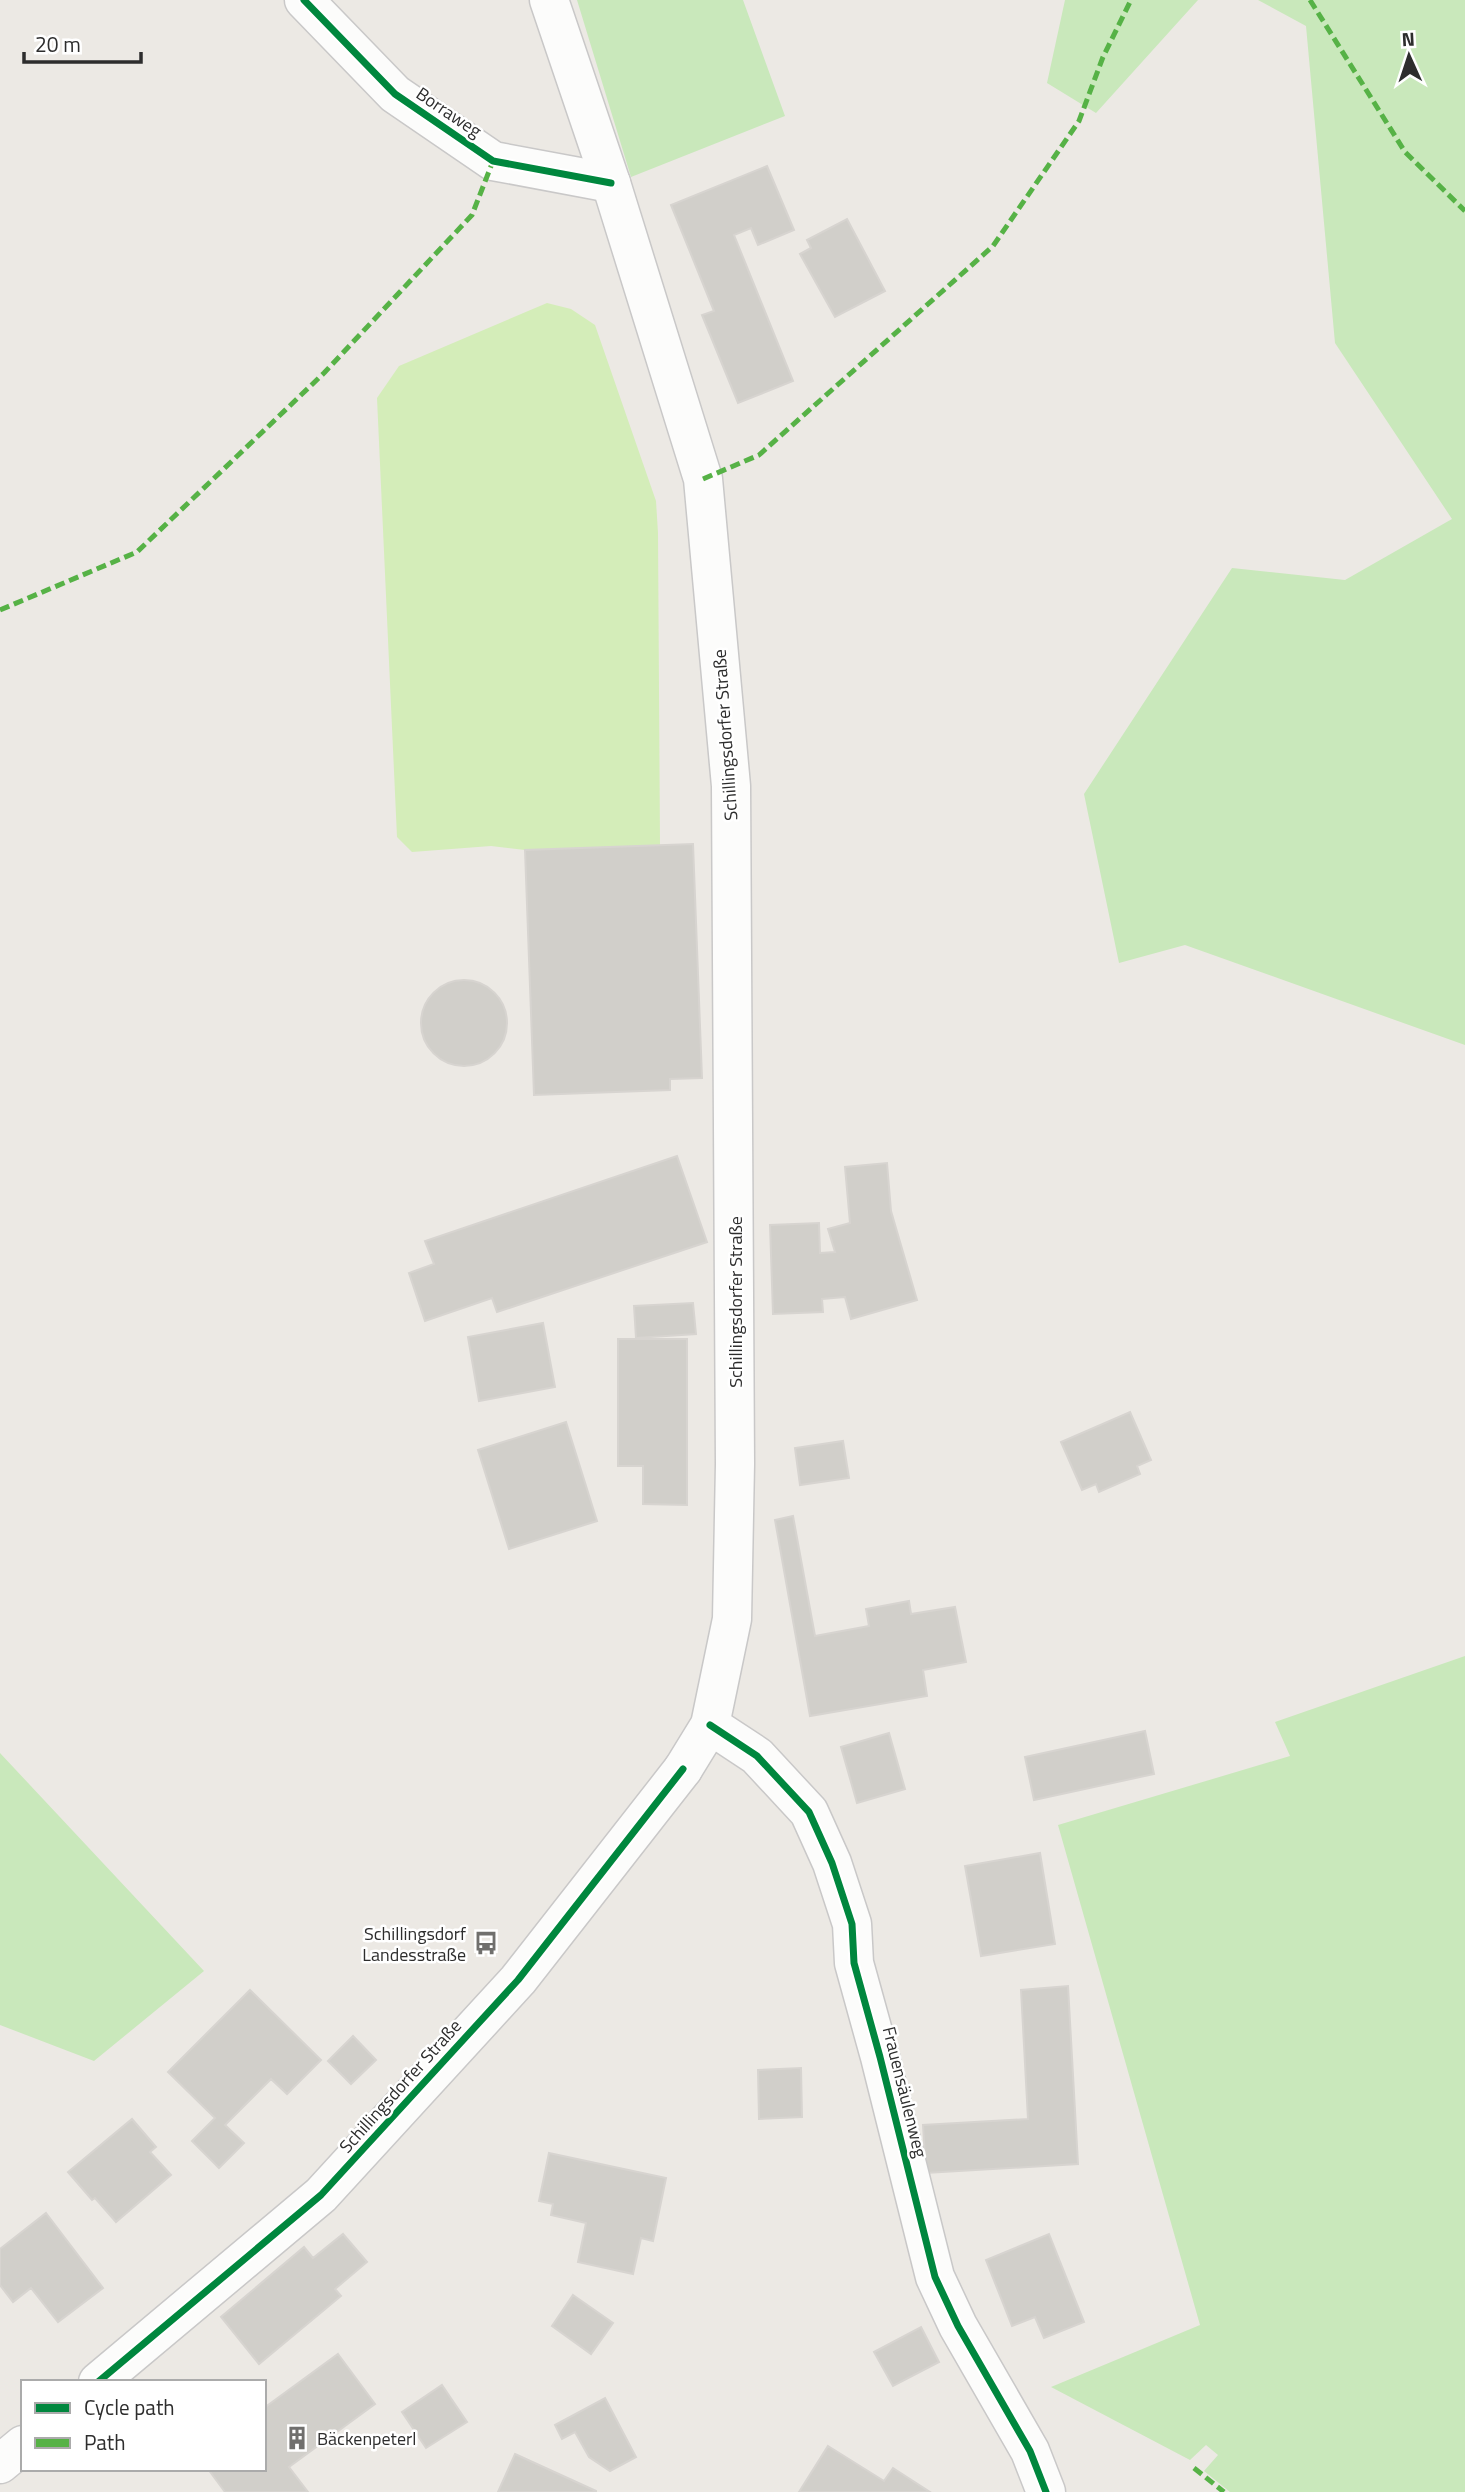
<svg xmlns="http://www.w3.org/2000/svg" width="1465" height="2492" font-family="'Titillium Web',sans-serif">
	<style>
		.green { fill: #c9e8bb }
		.pitch { fill: #d4edb9 }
		.building { fill: #d1cfca; stroke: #d7d4d0; stroke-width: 2 }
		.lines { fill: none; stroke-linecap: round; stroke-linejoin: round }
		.minor-casing { stroke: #c9c8c8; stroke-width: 41 }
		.tertiary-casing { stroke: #c9c8c8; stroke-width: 41 }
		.secondary-casing { stroke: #c9c8c8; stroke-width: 41 }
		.minor { stroke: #fcfcfb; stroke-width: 38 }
		.tertiary { stroke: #fcfcfb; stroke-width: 38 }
		.secondary { stroke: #fcfcfb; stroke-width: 38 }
		.quiet { stroke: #56b246; stroke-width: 5; stroke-dasharray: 10 5; stroke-linecap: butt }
		.cycleway-casing { stroke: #fff; stroke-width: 11 }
		.cycleway { stroke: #00873e; stroke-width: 7 }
		.labels { text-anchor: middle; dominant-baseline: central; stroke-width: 5; stroke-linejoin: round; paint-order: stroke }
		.street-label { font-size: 18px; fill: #2d2d2d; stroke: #fff }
		.poi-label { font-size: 18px; fill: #2d2d2d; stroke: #fff; text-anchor: end }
	</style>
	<rect width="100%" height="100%" fill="#ece9e4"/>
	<!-- green -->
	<path class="green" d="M577 0H743L785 116 631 177Z
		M1065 0H1198L1096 113 1047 83Z
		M1258 0H1465V1045L1185 945 1119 963 1084 794 1232 568 1345 580 1452 519 1335 343 1306 26Z
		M1465 1656V2492H1230L1204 2471 1218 2455 1206 2445 1190 2460 1051 2387 1200 2325 1058 1825 1290 1756 1275 1722Z
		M0 1753 204 1971 94 2061 0 2025Z"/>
	<!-- pitch -->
	<path class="pitch" d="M547 303 571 309 595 325 656 501 658 533 660 845 525 850 491 846 412 852 397 837 377 398 399 366Z"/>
	<!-- building -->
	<path class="building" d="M767 166 794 230 758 245 751 228 734 235 793 381 738 403 702 315 714 311 671 205Z
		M847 219 885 291 835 317 800 254 811 248 807 240Z
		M693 844 702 1078 670 1079V1090L534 1095 525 850Z
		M421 1023a43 43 0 1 1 86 0a43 43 0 1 1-86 0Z
		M677 1156 707 1242 497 1312 492 1298 425 1321 409 1273 434 1264 425 1241Z
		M887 1163 891 1211 917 1300 851 1319 845 1297 822 1299 823 1312 773 1314 770 1225 819 1223 820 1253 835 1252 828 1229 850 1223 845 1167Z
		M693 1303 696 1334 636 1338 634 1306Z
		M543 1323 555 1387 479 1401 468 1337Z
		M618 1339H687V1505L643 1504V1466H618Z
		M1130 1412 1151 1460 1137 1466 1140 1474 1099 1492 1096 1484 1082 1490 1061 1442Z
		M566 1422 597 1521 509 1549 478 1450Z
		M843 1441 849 1478 800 1485 795 1448Z
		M793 1516 815 1636 869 1626 866 1609 909 1601 911 1614 955 1607 966 1662 923 1670 927 1696 810 1716 775 1520Z
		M1145 1731 1154 1774 1034 1800 1025 1757Z
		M889 1733 905 1789 857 1803 841 1747Z
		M1040 1853 1055 1944 981 1956 965 1866Z
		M1068 1986 1078 2164 926 2173 923 2125 1028 2119 1021 1990Z
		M250 1990 321 2060 287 2094 271 2079 225 2125 244 2143 219 2168 192 2141 215 2118 168 2072Z
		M353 2036 376 2060 351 2084 328 2061Z
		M801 2068 802 2117 759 2119 758 2070Z
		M132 2119 156 2147 150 2152 171 2175 116 2222 95 2198 92 2200 68 2172Z
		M549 2153 666 2178 653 2241 641 2238 633 2274 578 2262 586 2223 551 2215 553 2204 539 2201Z
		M46 2213 103 2288 58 2322 31 2288 13 2302 0 2285V2249Z
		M343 2234 367 2262 335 2289 341 2296 259 2364 221 2317 304 2247 313 2258Z
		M1049 2234 1084 2322 1044 2338 1035 2317 1012 2326 986 2260Z
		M573 2295 613 2323 591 2354 552 2326Z
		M921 2327 939 2362 893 2386 874 2352Z
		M338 2354 375 2404 289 2467 308 2492H225L208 2469H264V2408Z
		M442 2385 467 2422 426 2448 402 2412Z
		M605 2398 636 2457 610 2471 589 2457 575 2432 562 2439 555 2425Z
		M828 2446 884 2481 893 2468 930 2492H799Z
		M515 2454 596 2491V2492H498Z"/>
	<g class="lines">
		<!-- minor casing -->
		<g class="minor-casing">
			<path id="minor" d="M304 0 395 94 493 161 611 183
				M710 1725 757 1756 809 1812 832 1863 852 1924 854 1963 880 2057 935 2277 958 2326 1030 2451 1046 2492"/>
		</g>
		<!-- tertiary casing -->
		<g class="tertiary-casing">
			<path id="tertiary" d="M98 2382 321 2195 518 1980 683 1769
				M0 2464 23 2445"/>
		</g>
		<!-- secondary casing -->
		<g class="secondary-casing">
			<path id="secondary" d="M549 0 611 183 703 479 731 786 735 1464 732 1619 710 1725 683 1769"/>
		</g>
		<!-- minor -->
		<use href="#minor" class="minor"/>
		<!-- tertiary -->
		<use href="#tertiary" class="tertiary"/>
		<!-- secondary -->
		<use href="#secondary" class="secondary"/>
		<!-- quiet -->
		<path class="quiet" d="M1310 0 1405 152 1465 211
			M703 479 759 455 993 246 1079 121 1103 57 1131 0
			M0 610 137 552 324 373 472 215 493 161
			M1194 2468 1224 2492"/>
		<!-- cycleway casing -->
		<g class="cycleway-casing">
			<path id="cycleway" d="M304 0 395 94 493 161 611 183
				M710 1725 757 1756 809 1812 832 1863 852 1924 854 1963 880 2057 935 2277 958 2326 1030 2451 1046 2492
				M98 2382 321 2195 518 1980 683 1769"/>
		</g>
		<!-- cycleway -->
		<use href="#cycleway" class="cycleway"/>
	</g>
	<!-- icons -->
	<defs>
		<g id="bus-bare" transform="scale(1.89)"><path d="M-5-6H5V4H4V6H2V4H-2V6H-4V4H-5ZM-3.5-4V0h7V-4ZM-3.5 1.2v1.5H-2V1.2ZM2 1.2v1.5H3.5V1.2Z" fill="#706f6d" stroke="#fff" stroke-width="2.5" paint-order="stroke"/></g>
		<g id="building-bare" transform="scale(1.89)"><path d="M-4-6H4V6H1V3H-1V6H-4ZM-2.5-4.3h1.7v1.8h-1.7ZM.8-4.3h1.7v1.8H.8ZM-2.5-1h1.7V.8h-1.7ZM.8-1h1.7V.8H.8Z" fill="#706f6d" stroke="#fff" stroke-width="2.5" paint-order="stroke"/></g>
	</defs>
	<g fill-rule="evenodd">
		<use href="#bus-bare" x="486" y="1943"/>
		<use href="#building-bare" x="297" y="2438"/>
	</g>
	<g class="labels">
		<!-- street labels -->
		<g class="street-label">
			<text transform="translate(449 112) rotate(34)">Borraweg</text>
			<text transform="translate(725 735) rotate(-94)">Schillingsdorfer Straße</text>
			<text transform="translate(735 1302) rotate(-90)">Schillingsdorfer Straße</text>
			<text transform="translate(400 2086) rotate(-48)">Schillingsdorfer Straße</text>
			<text transform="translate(905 2092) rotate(76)">Frauensäulenweg</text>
		</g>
		<!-- poi labels -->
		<g class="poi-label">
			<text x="466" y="1933">Schillingsdorf<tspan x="466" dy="21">Landesstraße</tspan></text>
			<text x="317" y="2438" text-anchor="start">Bäckenpeterl</text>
		</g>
	</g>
	<!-- legend -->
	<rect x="21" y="2380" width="245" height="91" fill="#ffffff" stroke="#ababab" stroke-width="2"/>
	<rect x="35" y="2403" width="35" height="10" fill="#00873e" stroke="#ababab" stroke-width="2"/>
	<text x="84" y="2415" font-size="21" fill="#2d2d2d">Cycle path</text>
	<rect x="35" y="2438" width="35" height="10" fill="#56b246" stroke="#ababab" stroke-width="2"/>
	<text x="84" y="2450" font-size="21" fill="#2d2d2d">Path</text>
	<!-- north arrow -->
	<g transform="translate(1409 56) rotate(357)" stroke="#ffffff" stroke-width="5" paint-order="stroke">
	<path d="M0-5L12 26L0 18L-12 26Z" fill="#2d2d2d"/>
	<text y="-10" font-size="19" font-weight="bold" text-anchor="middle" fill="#2d2d2d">N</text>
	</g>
	<!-- scale -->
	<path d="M24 52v10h117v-10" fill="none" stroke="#2d2d2d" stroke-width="3.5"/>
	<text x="35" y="52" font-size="21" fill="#2d2d2d" stroke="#ffffff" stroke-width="5" paint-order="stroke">20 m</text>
</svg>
